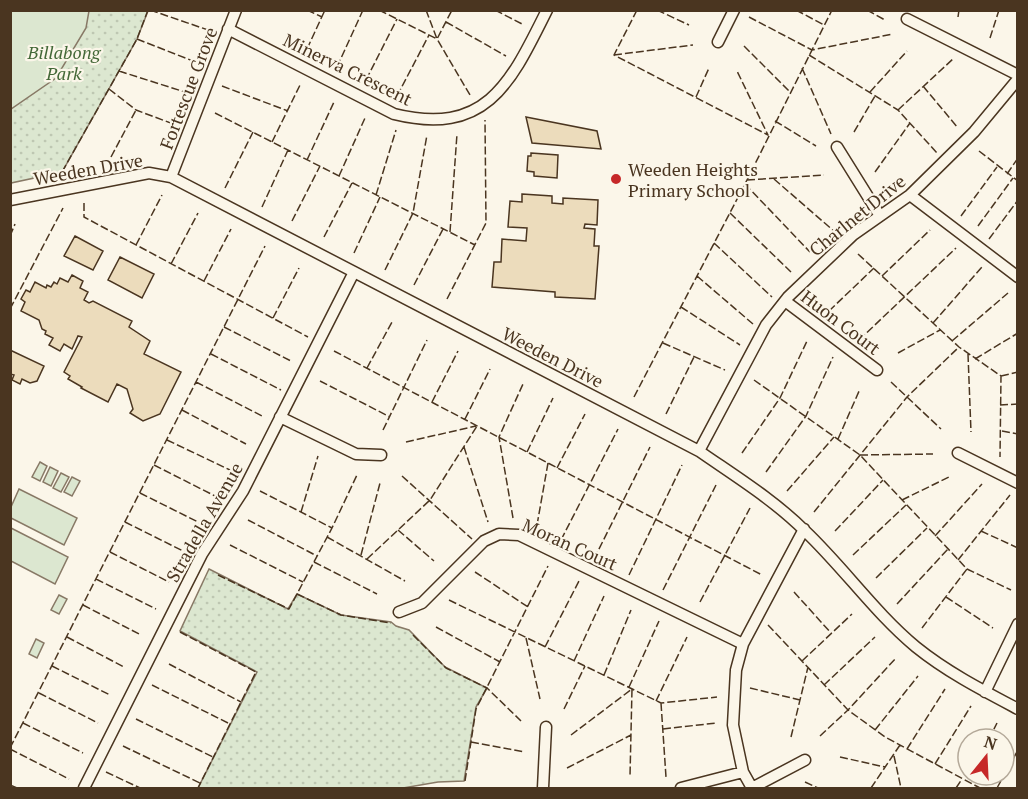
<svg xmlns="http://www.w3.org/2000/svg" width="1028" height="799" font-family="'PT Serif',serif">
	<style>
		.grass { fill: url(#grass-dots); stroke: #887966; stroke-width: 1.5 }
		.garden { fill: #dce7d0; stroke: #887966; stroke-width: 1.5 }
		.building { fill: #ecdcbc; stroke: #4a3520; stroke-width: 1.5 }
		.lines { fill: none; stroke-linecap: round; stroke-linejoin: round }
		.minor-casing { stroke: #4a3520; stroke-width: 13 }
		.minor { stroke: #fbf6e9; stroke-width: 10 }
		.fence { stroke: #4a3520; stroke-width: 1.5; stroke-dasharray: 8 3; stroke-linecap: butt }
		.poi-dot { fill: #c62828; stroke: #fbf6e9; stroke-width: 2 }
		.labels { text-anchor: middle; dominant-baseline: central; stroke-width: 4.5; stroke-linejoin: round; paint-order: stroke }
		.park-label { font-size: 18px; font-style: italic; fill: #436837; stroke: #fbf6e9 }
		.street-label { font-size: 18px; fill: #4a3520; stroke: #fbf6e9 }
		.poi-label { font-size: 18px; fill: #4a3520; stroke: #fbf6e9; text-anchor: start }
	</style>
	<defs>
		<pattern id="grass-dots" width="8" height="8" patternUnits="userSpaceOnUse" patternTransform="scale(1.5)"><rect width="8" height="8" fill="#dce7d0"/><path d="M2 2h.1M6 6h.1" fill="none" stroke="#bec7b2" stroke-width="1.8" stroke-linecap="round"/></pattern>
	</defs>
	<rect width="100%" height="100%" fill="#fbf6e9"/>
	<!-- grass -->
	<path class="grass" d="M10 11H148L137 39 62 172 11 183Z
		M209 569 288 609 297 594 341 615 391 622 396 626 409 630 445 667 487 688 476 707 464 781 438 782 403 788H198L257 672 180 631Z"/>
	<!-- garden -->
	<path class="garden" d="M11 10 89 11 86 28 56 78 11 109Z
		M40 462 47 466 40 481 32 477Z
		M50 467 58 471 51 486 43 482Z
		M61 473 69 477 61 492 53 488Z
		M72 477 80 481 72 496 64 492Z
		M19 489 77 518 64 545 11 518V507Z
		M11 528 68 557 55 584 11 561Z
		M59 595 67 599 59 614 51 610Z
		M36 639 44 643 37 658 29 654Z"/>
	<!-- building -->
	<path class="building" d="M526 117 597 131 601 149 532 143Z
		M531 153 558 155 557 178 534 176V172L527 171 528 156H531Z
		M522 194 552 196V203L563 204V198L598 200 597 225 585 224 584 228 595 229 594 246H599L595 299 555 297V292L492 287 494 262H501L502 239 526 241 527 228 508 227 510 201 522 202Z
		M75 236 103 251 93 270 64 256Z
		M120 257 154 274 142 298 108 280Z
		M72 275 83 281 80 288 88 292 84 300 89 303 93 301 132 321 129 327 150 341 144 354 181 372 160 414 143 421 130 413 133 409 127 389 117 384 108 402 81 388 82 387 68 379 70 376 64 372 82 337 78 336 72 349 64 344 60 351 49 345 53 338 45 334 46 331 42 329 39 320 21 311 25 302 21 299 26 290 30 292 35 282 46 288 47 285 51 287 54 282 57 284 60 278 68 282Z
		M10 350 44 366 37 381 30 383 22 379 20 384 12 380 14 375 10 374Z"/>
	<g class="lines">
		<!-- minor casing -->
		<g class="minor-casing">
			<path id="minor" d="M907 19 1018 75
				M228 29 394 114C487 137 511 82 547 10
				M718 42 734 10
				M837 147 880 216
				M171 177 236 10
				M910 195 1018 277
				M10 200 149 173 171 177 699 451C735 476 774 500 805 531 844 568 875 613 916 647 947 672 982 690 1018 709
				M785 301 877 370
				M280 417 356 454 381 455
				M699 451 766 325 788 297 853 235 910 195 974 132 1018 79
				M958 453 1018 483
				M399 612 422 603 484 541 499 534 519 535 743 644
				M985 692 1018 624
				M84 788 202 554 243 491 354 272
				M543 788 546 727
				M681 788 743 772
				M752 788 743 772 733 725 736 670 743 644 804 529
				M752 788 805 760"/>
		</g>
		<!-- minor -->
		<use href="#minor" class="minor"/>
		<!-- fence -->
		<path class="fence" d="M150 10 211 31
			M307 10 322 17
			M379 10 437 39 452 10
			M426 10 437 39 470 95
			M495 10 524 25
			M637 10 614 55 768 135 737 71
			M657 10 689 25
			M796 10 824 25
			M867 10 885 20
			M749 17 812 50 893 34
			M958 17 959 10
			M446 22 506 56
			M990 38 999 10
			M137 39 198 63
			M744 46 790 92
			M307 49 325 10
			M614 55 693 45
			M809 55 898 110 937 153
			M337 67 363 10
			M802 68 831 134
			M119 71 188 93
			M366 80 397 19
			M222 86 288 111
			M923 86 958 128
			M109 89 136 110 176 125
			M870 92 907 51
			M397 96 429 35
			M696 97 709 68
			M898 110 954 58
			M215 113 475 245
			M775 121 816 146
			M854 132 875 96
			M272 142 301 83
			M979 151 1018 181
			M111 157 136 110
			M307 160 334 102
			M62 172 137 39 148 10
			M875 172 910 123
			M1007 174 1018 158
			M339 176 365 118
			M774 179 835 232
			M747 180 824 175
			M745 184 810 252
			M225 188 253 132
			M376 195 396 130
			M84 203V217L308 337
			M262 207 288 150
			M730 213 791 272
			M961 216 997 167
			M292 221 320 166
			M978 226 1013 178
			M450 232 457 134
			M10 236 15 224
			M324 237 352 183
			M989 239 1018 200
			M714 243 772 297
			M136 245 162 195
			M354 253 380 197
			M858 254 959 347 1001 376 1000 457
			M171 264 198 213
			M385 270 413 213 427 135
			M697 276 753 324
			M882 276 930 230
			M204 281 231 229
			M414 285 443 229
			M447 299 486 223 485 120
			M681 307 740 345
			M10 309 63 208
			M829 311 874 268
			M273 318 299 268
			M933 323 982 267
			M224 327 291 361
			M859 340 956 248
			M952 341 1008 293
			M663 343 725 370
			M334 351 762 575
			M898 353 940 330
			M211 354 281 390
			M968 354 971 432
			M975 359 1018 333
			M367 368 392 322
			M1001 376 1018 372
			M754 380 860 455 967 569 1011 590
			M320 381 390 417
			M196 382 264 417
			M891 382 941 429
			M634 397 747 180 832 10
			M432 402 458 351
			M1000 405 1018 404
			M182 410 246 444
			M666 414 694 357
			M465 419 490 369
			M383 430 427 340
			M1002 431 1018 434
			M838 439 860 389
			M167 440 230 470
			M406 442 476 426
			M464 447 488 522
			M527 452 553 398
			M742 453 780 398 807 341
			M860 455 933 454
			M154 465 215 496
			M557 468 585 414
			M766 472 806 416 833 357
			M402 476 472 539
			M260 491 332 528
			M787 491 834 437
			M140 493 200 523
			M902 500 949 477
			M301 512 318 456
			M814 512 907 397 959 347
			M513 518 499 437 523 384
			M248 520 317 556
			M125 522 185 552
			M537 525 548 463
			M398 530 434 561
			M835 531 883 480
			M981 531 1018 548
			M935 536 982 484
			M327 537 405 581
			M561 540 618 429
			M230 545 303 582
			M110 552 169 582
			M361 555 380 483
			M853 555 906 505
			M367 559 430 500 477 426
			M594 559 650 447
			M958 560 1010 495
			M314 562 377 594
			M475 572 528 607
			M218 575 289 609 332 528 357 475
			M629 575 682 465
			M876 578 927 528
			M96 579 156 609
			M663 590 716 485
			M794 592 831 633
			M297 594 341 615 391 623
			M946 597 993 628
			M449 600 661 703 717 697
			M700 602 750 508
			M897 604 948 549
			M83 605 141 635
			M768 625 848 710 885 737 980 788
			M436 627 500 662
			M922 628 967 569
			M180 632 256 672 198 788
			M413 635 446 668 487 688 521 721
			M67 637 124 667
			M526 638 540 699
			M545 647 579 581
			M574 661 604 596
			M802 661 852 614
			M169 664 241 702
			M52 666 110 695
			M604 675 631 610
			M152 685 230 724
			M824 685 875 637
			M629 687 659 621
			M750 688 800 700
			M39 693 98 723
			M656 701 687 637
			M661 703 666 777
			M564 709 585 666
			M136 719 213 757
			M23 723 83 753
			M663 729 716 723
			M875 730 918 676
			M571 735 632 689 630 776
			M820 736 848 710 896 658
			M791 737 808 667
			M989 739 997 723
			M471 742 525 752
			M123 746 200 783
			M10 748 265 246
			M10 749 69 779
			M907 749 945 689
			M894 756 901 788
			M840 757 885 767
			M935 764 971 706
			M567 768 631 735
			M106 772 140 788
			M465 781 476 709 548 566
			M805 782 818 788
			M10 785 17 788
			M871 788 900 745
			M956 788 962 779
			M997 788 1018 750"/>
	</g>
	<!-- markers -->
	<circle class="poi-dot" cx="616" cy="179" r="6"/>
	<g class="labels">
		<!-- park labels -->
		<g class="park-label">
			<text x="64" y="52">Billabong<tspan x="64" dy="21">Park</tspan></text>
		</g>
		<!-- street labels -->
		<g class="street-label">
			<text transform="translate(348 69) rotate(26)">Minerva Crescent</text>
			<text transform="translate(188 88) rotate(-69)">Fortescue Grove</text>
			<text transform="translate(88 169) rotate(-10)">Weeden Drive</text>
			<text transform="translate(857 215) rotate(-39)">Charlnet Drive</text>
			<text transform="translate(841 322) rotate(37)">Huon Court</text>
			<text transform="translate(553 357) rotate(27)">Weeden Drive</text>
			<text transform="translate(204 522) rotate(-60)">Stradella Avenue</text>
			<text transform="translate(570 544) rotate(24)">Moran Court</text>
		</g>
		<!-- poi labels -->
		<g class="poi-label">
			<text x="628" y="169">Weeden Heights<tspan x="628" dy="21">Primary School</tspan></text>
		</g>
	</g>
	<!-- border -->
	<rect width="1028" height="799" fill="none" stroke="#4a3520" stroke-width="24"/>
	<!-- north arrow -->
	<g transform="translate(986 757) rotate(18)"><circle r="28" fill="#fbf6e9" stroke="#b4a999" stroke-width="1.5"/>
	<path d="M0-4.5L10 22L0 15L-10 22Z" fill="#c62828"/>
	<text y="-9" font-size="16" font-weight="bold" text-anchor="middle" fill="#4a3520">N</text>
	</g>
</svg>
